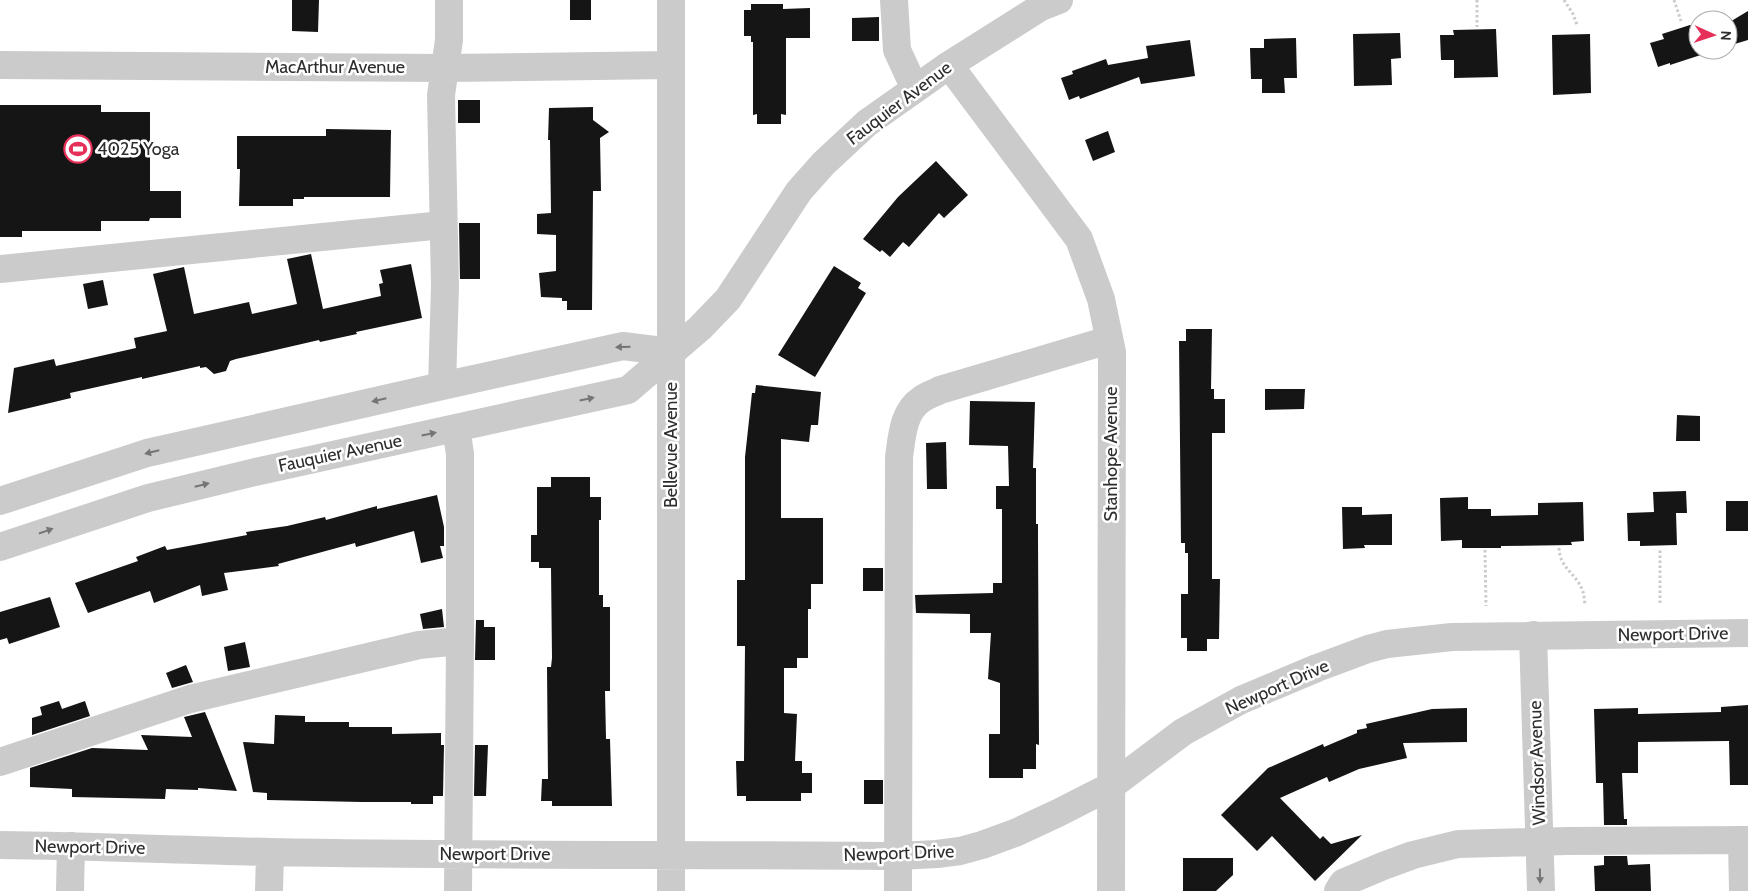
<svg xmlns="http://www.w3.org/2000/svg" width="1748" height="891" font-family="Cabin,sans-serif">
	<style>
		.building { fill: #151515 }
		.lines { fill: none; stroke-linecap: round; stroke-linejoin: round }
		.path { stroke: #cbcbcb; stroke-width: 3; stroke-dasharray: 2.5 2.5; stroke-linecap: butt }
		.minor { stroke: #cbcbcb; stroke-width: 28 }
		.oneway { fill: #757575 }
		.labels { text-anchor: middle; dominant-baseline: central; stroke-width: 5; stroke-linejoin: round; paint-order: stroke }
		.street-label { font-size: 18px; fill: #2e2e2e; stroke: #fff }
		.poi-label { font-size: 18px; fill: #2e2e2e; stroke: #fff; text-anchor: start }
	</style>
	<rect width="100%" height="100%" fill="#fff"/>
	<!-- building -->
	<path class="building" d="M292 0H319L318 32 292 31Z
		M570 0H591V20H570Z
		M751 4H783V9L810 8V38H786V115L781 114V124H757V114L753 115V42H751V36H744V10H751Z
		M1748 11V40L1728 46V23Z
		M879 17V41H852V18Z
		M1690 25H1698V50H1716L1670 65V63L1658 67 1650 43 1664 39 1662 34Z
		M1496 29 1498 77 1454 78V60H1441L1440 35H1454L1453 30Z
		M1400 33 1401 58 1391 59 1392 85 1354 86 1353 34Z
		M1590 34 1591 93 1553 95 1552 35Z
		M1296 38 1297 78H1284L1285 93H1262V79H1251L1250 48H1264V39Z
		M1190 40 1195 76 1141 84 1139 77 1080 99 1079 96 1069 100 1061 78 1073 74 1072 71 1106 59 1108 65 1148 58 1146 46Z
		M458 100H480V123H458Z
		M0 105H101V112H150V191H181V218H150L149 221H101V231H22V237H0Z
		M593 107V120L609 132 600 138 601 191H593L592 310H567V301H562V298L541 297 539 273 556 271V235L537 234V214L551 213 550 140H548L549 108Z
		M326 129 391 130 390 197H304V199H293V206H239L240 169H237V136H326Z
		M1108 131 1115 152 1093 161 1085 140Z
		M936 161 968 195 944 218 939 213 909 247 903 242 890 257 882 250 880 252 863 239 898 197Z
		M459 223H480V279H460Z
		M311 254 323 309 381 296 379 284 383 283 380 270 411 264 422 318 356 332 357 334 320 342 319 340 236 359 230 361 226 371 214 374 206 367 200 368V366L142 379V377L70 393 71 398 8 413 14 368 54 359 56 366 136 348 134 338 167 331 153 274 184 267 194 314 249 302 252 314 297 304 287 259Z
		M834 266 861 283 858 288 866 293 815 377 778 355Z
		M103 280 108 305 88 309 83 284Z
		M1186 329H1212L1211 389H1214V399H1225V433H1212V579H1220L1219 639H1207V651H1187V638H1181V594H1188V553H1185V543H1181L1179 341H1186Z
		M756 385 821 392 818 425H811L809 442 781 439V518H823V584H811V609H808V658H797V668H784V713L797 714 795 761H802V773H812V793H801V801H746V796H737L736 761H744L745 646H737V580H745V457L752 393H755Z
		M1265 389H1305L1304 409 1265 410Z
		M970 401 1035 402 1033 468H1036V524H1038V537L1039 745 1036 744V769H1023V778H989V734H1000V683L988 679 991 633H970V614L916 613 915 595 993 593V583H1002V509H996V486H1009L1008 446 969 445Z
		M1677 415 1700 416V441H1676Z
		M946 442 947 489H927L926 443Z
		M551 477H590V497H601V520H599V595H603V607H610V691H605L606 739H610L612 806H552V801H541L542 779H548L547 667H551L552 658 551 568H539V562H531V535H537V487H551Z
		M1686 491 1687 513H1676L1677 545 1640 546V541H1628L1627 513 1654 512 1653 492Z
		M437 495 444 527V546H440L443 558 421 563 414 531 356 547 355 543 278 564 279 566 224 573 228 590 202 596 200 585 154 603 150 591 88 613 75 583 138 561 136 557 165 546 167 550 247 535 246 532 287 526 325 517 326 520 377 506V509Z
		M1468 497V509H1491V516L1538 515V503L1583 502 1584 541 1571 542 1572 545 1501 546V548H1462V540L1441 541 1440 498Z
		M1726 501H1748V531H1726Z
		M1342 507H1362V515L1392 514V545H1364L1365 548 1343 549Z
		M863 568H883V591H863Z
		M50 597 60 627 9 644 7 638 0 640V612Z
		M442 609 444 627 423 629 420 614Z
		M476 620H484V627H495V660H475Z
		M245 642 250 667 228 671 224 647Z
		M186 665 193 682 172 688 166 673Z
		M59 701 62 709 85 701 90 716 32 735V718L42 715 40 707Z
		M1748 705V785H1730L1729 741 1638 742V773H1622L1624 819H1627V825H1604L1603 783H1596L1594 709 1638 708V714L1721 712V707Z
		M1467 708V742L1403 743 1407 758 1359 769 1329 782 1327 777 1280 798 1320 839 1323 836 1331 844 1362 835 1315 881 1272 836 1257 851 1221 815 1268 768 1323 744 1324 747 1357 733V730L1367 728 1366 724 1432 709Z
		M205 712 237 791 198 788V790L166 789 165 799 72 797V789L30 787V768L92 748 148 750 141 735 192 737 184 717Z
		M275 715 305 716V722H349V727H392V734L441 733V745H444L443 796H433V804H411V802H362L267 800V793L253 792 243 742 274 744Z
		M475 745H488L486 796H474Z
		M864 780H883V804H864Z
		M1604 856H1627L1628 865 1650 864 1651 891H1595L1594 866 1604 865Z
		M1183 858H1233V875L1216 891H1183Z"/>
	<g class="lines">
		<!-- path -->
		<path class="path" d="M1477 0V27
			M1564 0 1573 14 1577 25
			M1674 0 1681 21
			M1559 548C1560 568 1574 572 1581 587 1584 592 1584 598 1585 604
			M1485 550 1486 606
			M1660 603V548"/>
		<!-- minor -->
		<path class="minor" d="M671 0V891
			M894 0 897 50 915 89
			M0 65 445 68 670 65
			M949 65 1079 239 1101 299 1112 352 1111 891
			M0 269 443 225
			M442 386 445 286 441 95 449 40V0
			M0 501 147 453 442 386 623 346 671 352
			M0 547 148 498 251 473 628 390 700 328 728 299 799 191 824 163 867 123 949 65 1041 7 1059 0
			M1533 635 1541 891
			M0 762 190 699 419 645 460 641V454L456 428
			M1742 840 1743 891
			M0 845C90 846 180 850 271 852 480 856 689 854 898 856L937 854 960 851 982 845 1015 833 1058 813 1111 786 1183 732 1241 700 1317 668 1368 649 1387 644 1452 637 1748 633
			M70 891 71 846
			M269 891 270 852
			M458 891 460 641
			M898 891 899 457C902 436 903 411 922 399 927 395 935 393 940 390L1109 340
			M1338 891 1343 883 1383 866 1413 855 1458 844 1567 841 1748 840"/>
	</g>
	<!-- one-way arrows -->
	<defs><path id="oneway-solid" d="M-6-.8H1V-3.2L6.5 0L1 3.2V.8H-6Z" transform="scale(1.25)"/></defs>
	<g class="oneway">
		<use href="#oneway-solid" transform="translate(623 347) rotate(178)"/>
		<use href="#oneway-solid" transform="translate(587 399) rotate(-12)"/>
		<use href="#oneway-solid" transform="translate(379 400) rotate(167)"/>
		<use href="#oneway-solid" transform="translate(429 434) rotate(-12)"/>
		<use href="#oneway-solid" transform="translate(152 452) rotate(166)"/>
		<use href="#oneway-solid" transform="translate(202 485) rotate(-14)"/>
		<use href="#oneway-solid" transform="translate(46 531) rotate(-19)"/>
		<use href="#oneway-solid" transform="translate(1540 876) rotate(89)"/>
	</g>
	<!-- icons -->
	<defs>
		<g id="stadium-ring" transform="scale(1.4375)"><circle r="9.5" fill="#fff" stroke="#e62f59" stroke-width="1.5"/><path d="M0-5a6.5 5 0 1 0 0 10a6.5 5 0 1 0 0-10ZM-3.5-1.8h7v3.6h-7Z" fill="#e62f59"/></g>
	</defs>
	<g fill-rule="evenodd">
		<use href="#stadium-ring" x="78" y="149"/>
	</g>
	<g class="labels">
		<!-- street labels -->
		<g class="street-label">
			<text x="335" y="67">MacArthur Avenue</text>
			<text transform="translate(899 103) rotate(-37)">Fauquier Avenue</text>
			<text transform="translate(671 445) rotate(-90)">Bellevue Avenue</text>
			<text transform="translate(340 453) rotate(-12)">Fauquier Avenue</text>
			<text transform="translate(1111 454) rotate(-90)">Stanhope Avenue</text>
			<text transform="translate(1673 634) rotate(-1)">Newport Drive</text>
			<text transform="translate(1277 687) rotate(-24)">Newport Drive</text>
			<text transform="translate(1537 763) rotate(-92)">Windsor Avenue</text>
			<text transform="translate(90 847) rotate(1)">Newport Drive</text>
			<text transform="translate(899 853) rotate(-2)">Newport Drive</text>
			<text x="495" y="854">Newport Drive</text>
		</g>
		<!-- poi labels -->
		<g class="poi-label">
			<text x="97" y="149">4025 Yoga</text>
		</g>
	</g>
	<!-- north arrow -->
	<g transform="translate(1713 35) rotate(93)"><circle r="24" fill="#ffffff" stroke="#ababab"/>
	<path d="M0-4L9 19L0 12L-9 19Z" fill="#e62f59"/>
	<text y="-8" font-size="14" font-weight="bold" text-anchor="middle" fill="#2e2e2e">N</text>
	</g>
</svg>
